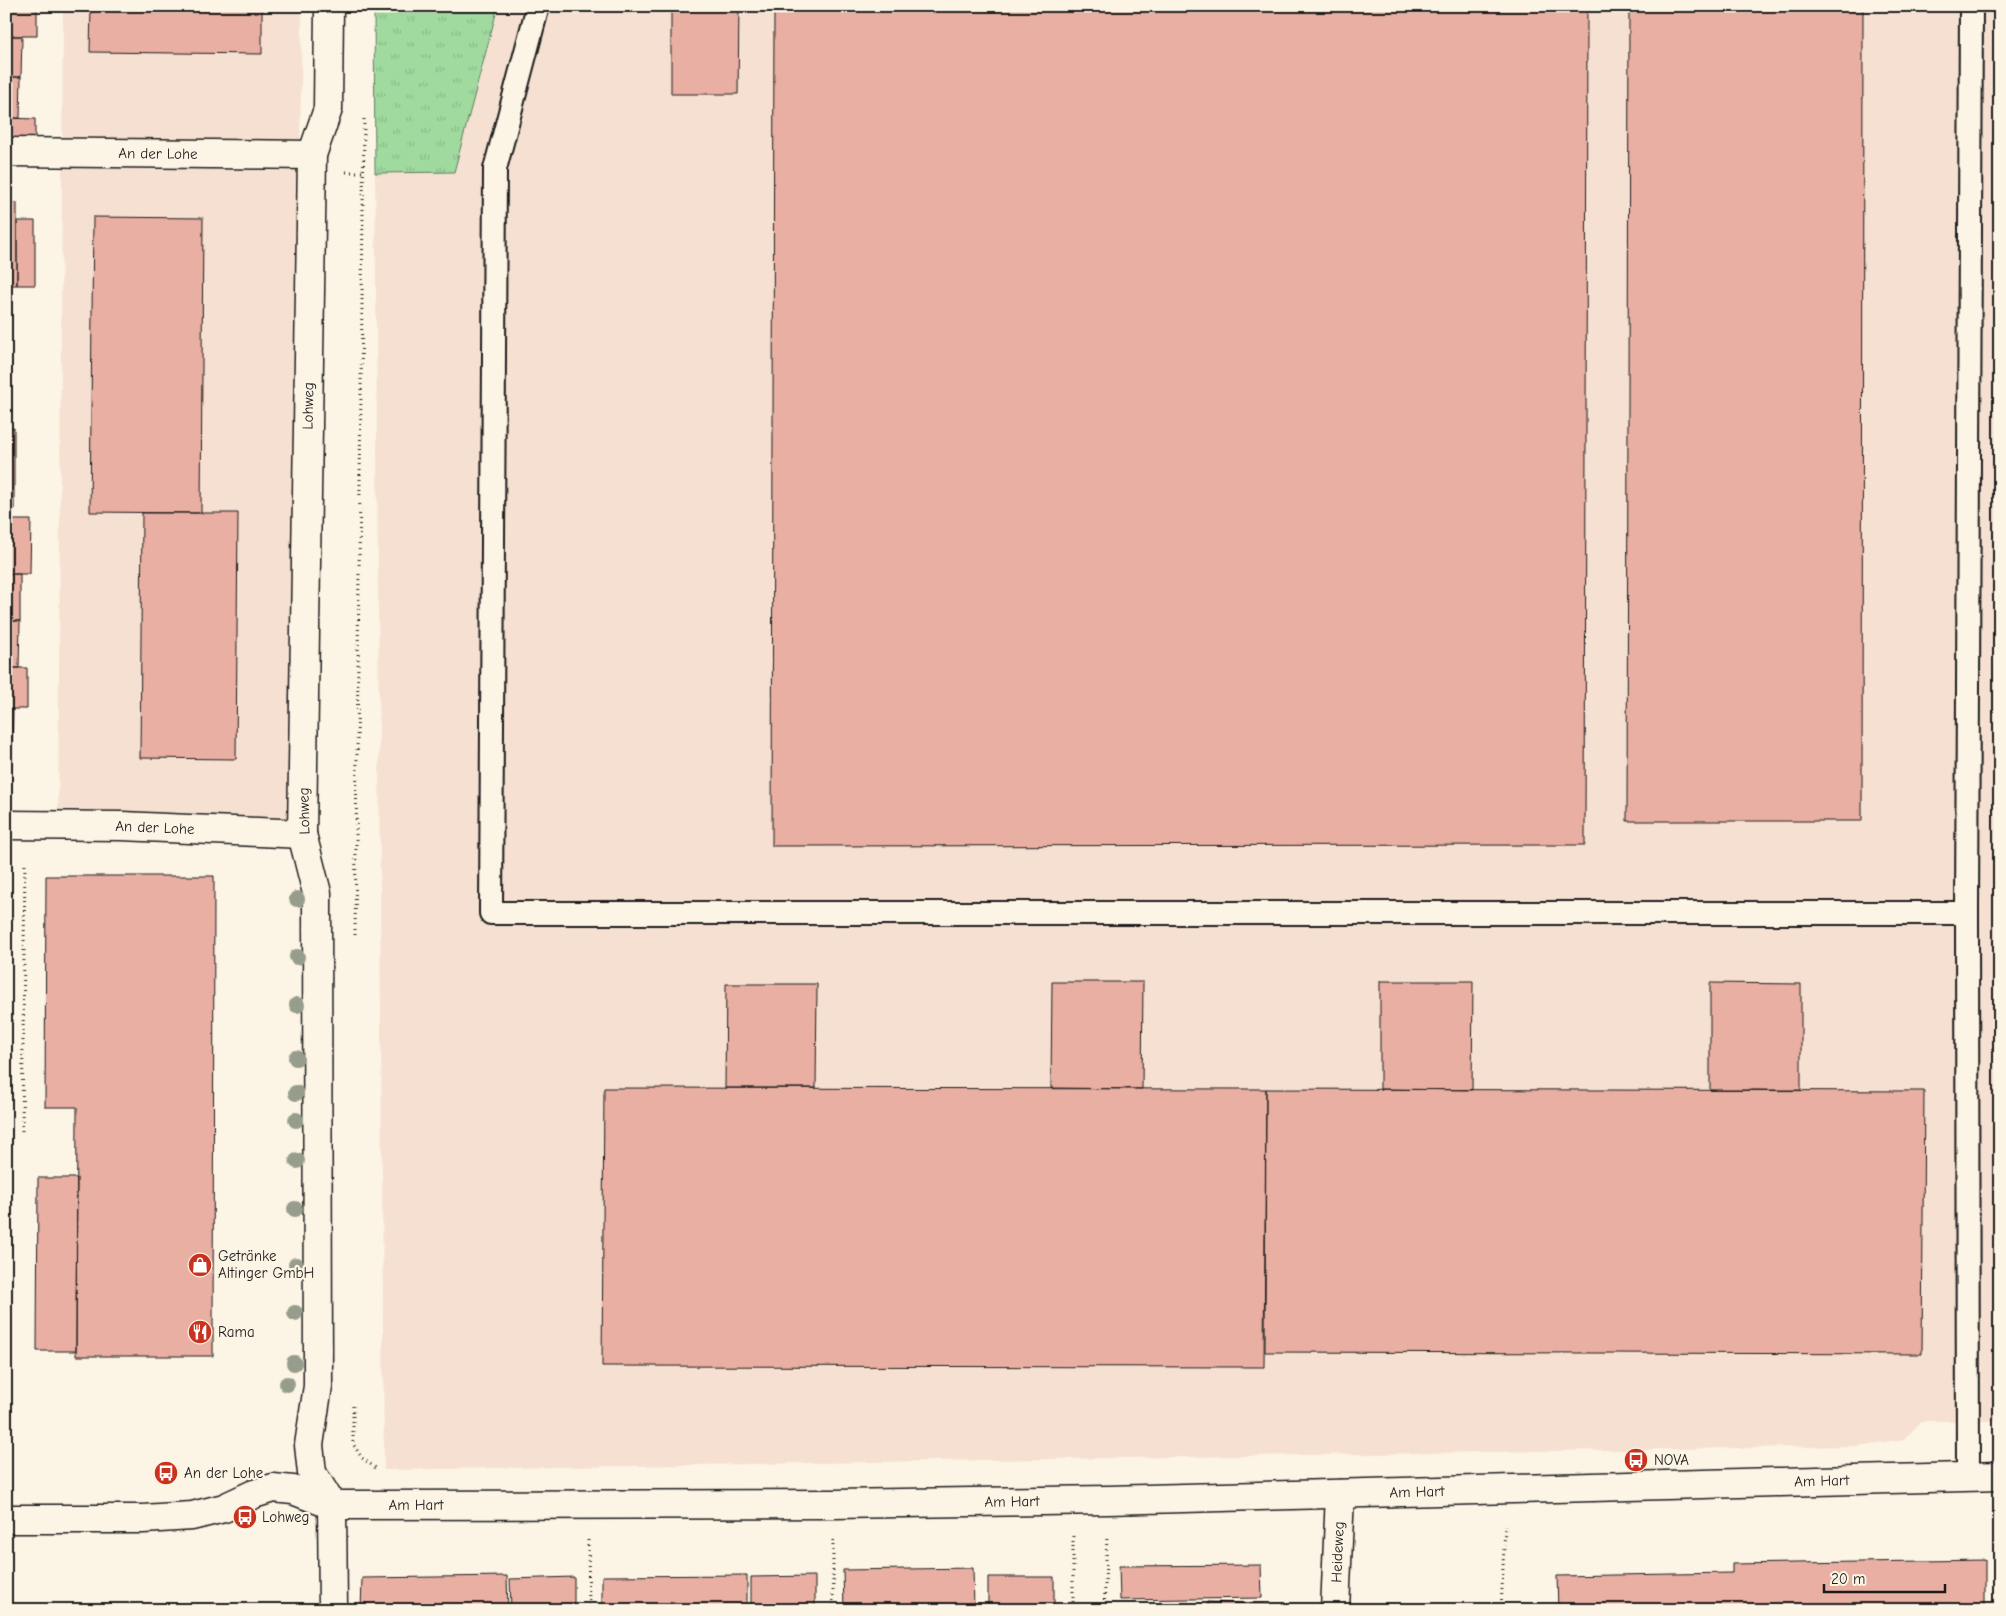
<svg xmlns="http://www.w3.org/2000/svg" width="2006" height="1616" font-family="'Comic Neue',sans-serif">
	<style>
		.built { fill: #f6e0d1 }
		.grass { fill: url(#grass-tufts); stroke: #5e7b5e }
		.building { fill: #e9afa2; stroke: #1c1c1c }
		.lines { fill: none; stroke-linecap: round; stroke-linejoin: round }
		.service-casing { stroke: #1c1c1c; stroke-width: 26 }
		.minor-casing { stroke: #1c1c1c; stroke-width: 31 }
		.path { stroke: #1c1c1c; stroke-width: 3; stroke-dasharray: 1 4; stroke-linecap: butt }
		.service { stroke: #fcf5e5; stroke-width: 22 }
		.minor { stroke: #fcf5e5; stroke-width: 28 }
		.tree { fill: #979d8c }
		.labels { text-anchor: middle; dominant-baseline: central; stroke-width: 4.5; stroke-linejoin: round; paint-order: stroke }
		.street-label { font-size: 15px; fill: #1c1c1c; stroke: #fcf5e5 }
		.poi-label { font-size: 15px; fill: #1c1c1c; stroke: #fcf5e5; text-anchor: start }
	</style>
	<defs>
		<pattern id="grass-tufts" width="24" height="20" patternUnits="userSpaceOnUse" patternTransform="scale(1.25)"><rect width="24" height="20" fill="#a0da9f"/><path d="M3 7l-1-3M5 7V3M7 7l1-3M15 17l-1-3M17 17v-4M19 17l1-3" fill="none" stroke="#89ba88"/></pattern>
	</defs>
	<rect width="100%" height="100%" fill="#fcf5e5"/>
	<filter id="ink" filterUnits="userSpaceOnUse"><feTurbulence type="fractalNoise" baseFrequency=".02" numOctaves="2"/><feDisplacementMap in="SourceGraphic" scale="10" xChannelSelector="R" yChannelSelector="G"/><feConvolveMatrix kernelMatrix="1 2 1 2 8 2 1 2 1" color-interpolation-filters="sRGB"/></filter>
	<g filter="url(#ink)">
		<!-- built -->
		<path class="built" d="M63 6H302L291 837 58 833Z
			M374 6H2000V1421H1921L1905 1439 1857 1446 384 1470Z"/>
		<!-- grass -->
		<path class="grass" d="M374 6H498L454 172 375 173Z"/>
		<!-- building -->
		<path class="building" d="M6 6H37V36H6Z
			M91 6H262V54L90 52Z
			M671 6H739L738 94H671Z
			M774 6H1587L1585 845 772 846Z
			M1629 6H1863L1862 821H1627Z
			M6 36H22L21 77H6Z
			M6 77H21L20 118H6Z
			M6 118 35 119V140L6 139Z
			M6 203H17V285H6Z
			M93 217 203 218 201 513 90 512Z
			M17 221H35V285H17Z
			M6 428H14V510H6Z
			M142 513H238L236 759 140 758Z
			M6 520H31L30 574H6Z
			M6 574H20V621H6Z
			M6 621H20L19 668H6Z
			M6 668H27V709H6Z
			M6 709H13L12 751H6Z
			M6 751H12L11 793H6Z
			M46 876H214L213 1356H76L77 1107H45Z
			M1380 981H1473L1472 1090 1380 1089Z
			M1052 982H1143L1142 1089 1051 1088Z
			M1710 983 1801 984V1090H1710Z
			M726 984H817L816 1088H725Z
			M604 1088 1266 1089 1264 1367 602 1366Z
			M1266 1089 1924 1091 1922 1354 1265 1352Z
			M38 1178H77L76 1351H37Z
			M1985 1560V1610H1558L1557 1576 1732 1573V1564Z
			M1261 1565 1262 1598 1120 1600 1119 1566Z
			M973 1568 974 1609 844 1610 843 1570Z
			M747 1575V1610H602V1576Z
			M507 1576 508 1610H361L362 1578Z
			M815 1576V1610H751V1577Z
			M574 1577V1610H511L510 1579Z
			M988 1577H1054V1610H988Z
			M1207 1602 1279 1605V1610H1207Z"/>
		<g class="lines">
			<!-- service casing -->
			<g class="service-casing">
				<path id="service" d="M538 6 495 169 491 913H1967
					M1968 1478 1967 913 1971 6"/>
			</g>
			<!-- minor casing -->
			<g class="minor-casing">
				<g id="minor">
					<path d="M329 6 328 109 312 155 302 834 317 893 318 1386 309 1445 312 1473 332 1505 333 1610"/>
					<path id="s1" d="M6 152 312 155"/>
					<path id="s2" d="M6 825 122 826 302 834"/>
					<path id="s3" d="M6 1519H143L192 1516 224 1508 254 1494 273 1488 293 1490 332 1505 833 1504 1108 1500 2000 1476"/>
					<path id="s4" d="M1335 1610 1340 1494"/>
				</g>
			</g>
			<!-- path -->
			<path class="path" d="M346 172H362
				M355 935 364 118
				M22 1131 25 861
				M353 1406V1444L362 1458 377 1469
				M1073 1536V1610
				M588 1540 589 1610
				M833 1540V1610
				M1104 1610 1107 1536
				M1501 1610 1505 1525"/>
			<!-- service -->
			<use href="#service" class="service"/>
			<!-- minor -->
			<use href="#minor" class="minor"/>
		</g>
		<!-- trees -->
		<g class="tree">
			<circle cx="297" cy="899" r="8"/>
			<circle cx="297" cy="957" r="8"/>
			<circle cx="297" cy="1005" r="8"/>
			<circle cx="296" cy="1058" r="8"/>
			<circle cx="296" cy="1093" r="8"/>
			<circle cx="296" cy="1120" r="8"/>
			<circle cx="297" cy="1161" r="8"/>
			<circle cx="295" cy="1209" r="8"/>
			<circle cx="296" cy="1265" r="8"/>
			<circle cx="295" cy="1313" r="8"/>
			<circle cx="294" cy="1363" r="8"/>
			<circle cx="287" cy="1384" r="8"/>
		</g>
	</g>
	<!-- icons -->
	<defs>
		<g id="shop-disc" transform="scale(1.25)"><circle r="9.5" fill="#c8321e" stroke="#fcf5e5"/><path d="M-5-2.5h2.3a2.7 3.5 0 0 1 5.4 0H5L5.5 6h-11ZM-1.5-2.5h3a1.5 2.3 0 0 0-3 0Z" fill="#fff"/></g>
		<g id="restaurant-disc" transform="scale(1.25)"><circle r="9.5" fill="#c8321e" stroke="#fcf5e5"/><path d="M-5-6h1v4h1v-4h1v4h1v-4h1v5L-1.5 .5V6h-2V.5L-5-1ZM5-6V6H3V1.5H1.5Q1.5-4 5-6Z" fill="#fff"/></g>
		<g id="bus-disc" transform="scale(1.25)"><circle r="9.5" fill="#c8321e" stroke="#fcf5e5"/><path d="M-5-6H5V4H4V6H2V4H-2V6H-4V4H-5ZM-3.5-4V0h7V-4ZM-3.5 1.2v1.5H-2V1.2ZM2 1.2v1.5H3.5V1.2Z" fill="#fff"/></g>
	</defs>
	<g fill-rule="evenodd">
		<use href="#shop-disc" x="200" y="1265"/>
		<use href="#restaurant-disc" x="200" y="1332"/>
		<use href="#bus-disc" x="1636" y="1460"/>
		<use href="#bus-disc" x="166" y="1473"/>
		<use href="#bus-disc" x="245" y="1517"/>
	</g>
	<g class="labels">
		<!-- street labels -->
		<g class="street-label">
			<text stroke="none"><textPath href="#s1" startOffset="152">An der Lohe</textPath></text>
			<text transform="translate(308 406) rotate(-89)">Lohweg</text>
			<text transform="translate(304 811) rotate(-91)">Lohweg</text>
			<text stroke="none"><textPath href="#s2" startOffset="149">An der Lohe</textPath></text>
			<text stroke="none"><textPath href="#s3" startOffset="1824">Am Hart</textPath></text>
			<text stroke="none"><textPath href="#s3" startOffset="1419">Am Hart</textPath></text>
			<text stroke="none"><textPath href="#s3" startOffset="1014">Am Hart</textPath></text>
			<text stroke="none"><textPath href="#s3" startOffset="418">Am Hart</textPath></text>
			<text stroke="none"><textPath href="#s4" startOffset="58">Heideweg</textPath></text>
		</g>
		<!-- poi labels -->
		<g class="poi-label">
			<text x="218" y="1256">Getränke<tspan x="218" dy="17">Altinger GmbH</tspan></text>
			<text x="218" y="1332">Rama</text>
			<text x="1654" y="1460">NOVA</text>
			<text x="184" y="1473">An der Lohe</text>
			<text x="262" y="1517">Lohweg</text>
		</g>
	</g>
	<!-- margin -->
	<rect width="2006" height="1616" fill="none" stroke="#fcf5e5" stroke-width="25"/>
	<rect x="12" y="12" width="1981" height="1591" fill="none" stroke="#1c1c1c" stroke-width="2" filter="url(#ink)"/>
	<!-- scale -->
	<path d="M1824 1584v8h121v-8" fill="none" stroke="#1c1c1c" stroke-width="2.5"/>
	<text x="1831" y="1584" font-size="15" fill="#1c1c1c" stroke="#fcf5e5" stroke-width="4" paint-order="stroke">20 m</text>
</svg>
